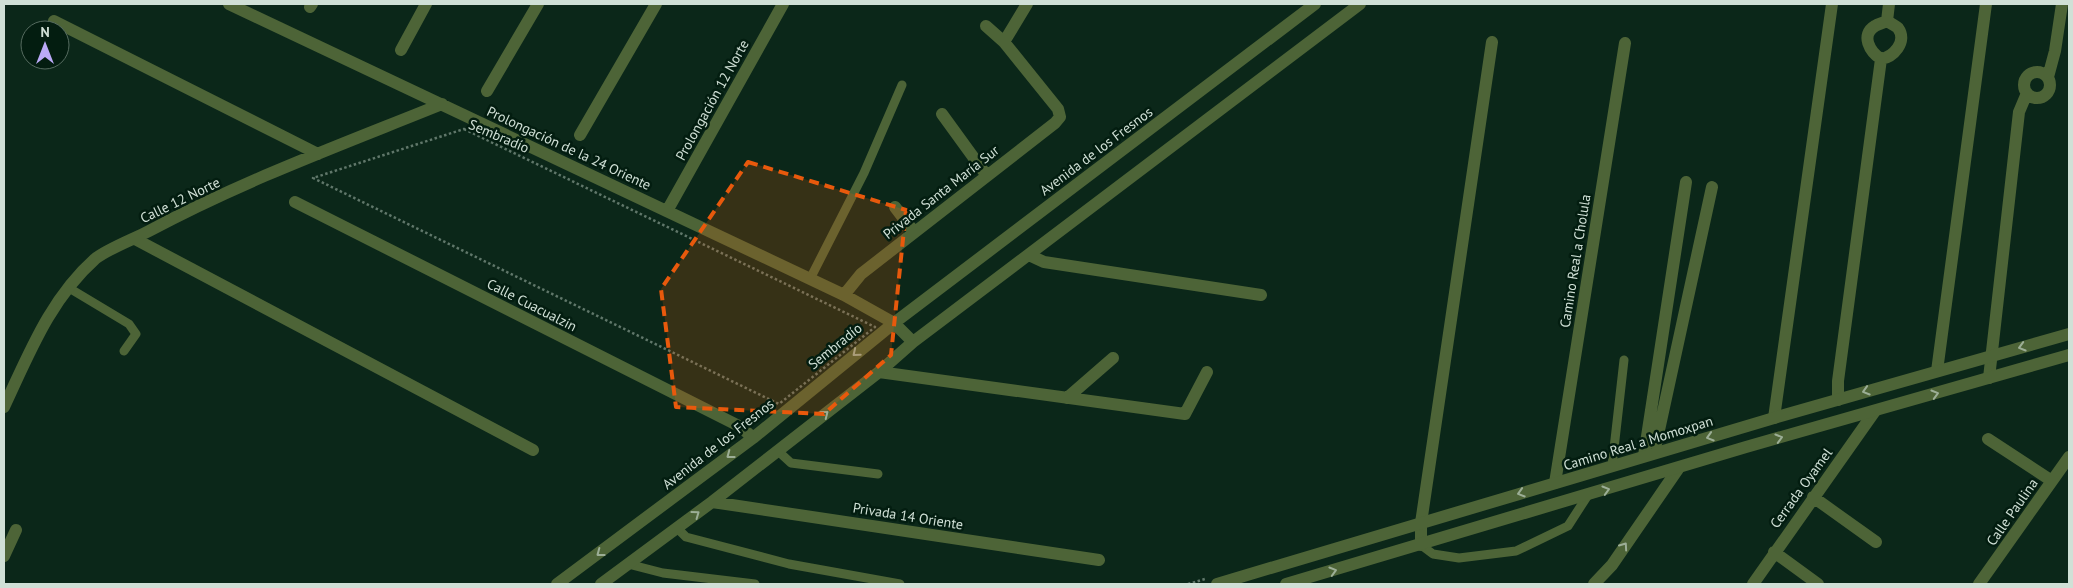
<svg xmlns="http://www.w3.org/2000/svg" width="2073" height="588" font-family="'PT Sans',sans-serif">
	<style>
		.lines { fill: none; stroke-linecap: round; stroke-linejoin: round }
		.path { stroke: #60776a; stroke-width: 2.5; stroke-dasharray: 2.5 2.5; stroke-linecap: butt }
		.service { stroke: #4d6437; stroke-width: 9 }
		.minor { stroke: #4d6437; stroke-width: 12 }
		.tertiary { stroke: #4d6437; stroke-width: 12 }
		.oneway { stroke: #9cae96 }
		.marked { fill: #e8590c; fill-opacity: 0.2; stroke: #e8590c; stroke-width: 4; stroke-dasharray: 10 6; stroke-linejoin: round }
		.labels { text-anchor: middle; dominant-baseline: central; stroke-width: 5; stroke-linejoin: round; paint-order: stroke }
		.street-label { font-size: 14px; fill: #d0e0d6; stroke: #031d10 }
	</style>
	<rect width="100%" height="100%" fill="#0b2719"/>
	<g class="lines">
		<!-- path -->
		<path class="path" d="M464 129 875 327 779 404 313 178Z
			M1188 584 1205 579"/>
		<!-- service -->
		<path class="service" d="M810 279 864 173 902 85
			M69 288 129 324 136 334 124 351
			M778 451 791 463 878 474
			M1612 466 1624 360
			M677 528 686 537 789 564 900 584
			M1421 545 1433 554 1459 558 1516 551 1568 526 1588 495
			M628 564 663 573 755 584"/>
		<!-- minor -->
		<path class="minor" d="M229 4 844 295 894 323 913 342 879 372 712 502 601 584
			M310 7 312 4
			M54 21 318 154
			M1887 21C1890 23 1896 26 1898 28 1908 42 1893 57 1881 59 1870 52 1860 35 1875 26 1878 24 1883 23 1887 21Z
			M1887 21 1889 4
			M1004 42 1027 4
			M401 50 426 4
			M2024 85a13 13 0 1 1 26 0a13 13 0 1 1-26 0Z
			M2048 77 2055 51 2062 4
			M487 91 538 4
			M942 114 987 176
			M580 135 656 4
			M295 202 741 427 753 438
			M895 207 914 232
			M667 211 783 4
			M135 239 533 450
			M1029 255 1044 262 1261 295
			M844 295 861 274 1055 123 1060 117 1058 109 1004 42 986 26
			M913 342 1360 4
			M1937 371 1986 4
			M879 372 1185 414 1207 372
			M1989 378 2019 112 2027 93
			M1067 398 1113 358
			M1838 400V381L1881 59
			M4 407C29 354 50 299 95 259 107 249 134 239 149 231 242 181 343 144 442 104
			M1774 418 1832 4
			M1988 439 2052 481
			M1656 444 1712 187
			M1644 456 1686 182
			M1555 483 1625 43
			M1813 497 1876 542
			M712 502 1099 560
			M1421 545V523L1492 42
			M1774 552 1818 584
			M4 556 16 530
			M557 584 753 438 894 323 1315 4
			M1594 584 1612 565 1678 469
			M1753 584 1875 411
			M1979 584 2069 457"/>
		<!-- tertiary -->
		<path class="tertiary" d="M1217 584 1774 418 2069 334
			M1286 584 1746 447 2069 355"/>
	</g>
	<!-- one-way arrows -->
	<defs><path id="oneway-chevron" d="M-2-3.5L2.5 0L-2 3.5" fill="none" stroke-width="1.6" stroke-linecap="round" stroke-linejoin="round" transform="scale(1.25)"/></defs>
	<g class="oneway">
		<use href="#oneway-chevron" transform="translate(2022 347) rotate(164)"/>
		<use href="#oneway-chevron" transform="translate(856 353) rotate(141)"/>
		<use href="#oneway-chevron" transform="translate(1866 391) rotate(163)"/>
		<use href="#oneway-chevron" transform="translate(1935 394) rotate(-16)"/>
		<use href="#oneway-chevron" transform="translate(825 414) rotate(-38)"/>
		<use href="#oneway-chevron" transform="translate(1710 437) rotate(163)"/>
		<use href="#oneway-chevron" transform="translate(1779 438) rotate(-16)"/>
		<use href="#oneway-chevron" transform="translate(730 455) rotate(143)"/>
		<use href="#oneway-chevron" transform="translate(1606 490) rotate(-16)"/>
		<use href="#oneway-chevron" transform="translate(1521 493) rotate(163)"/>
		<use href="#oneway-chevron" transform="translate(696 514) rotate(-36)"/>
		<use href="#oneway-chevron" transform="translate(1624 546) rotate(-55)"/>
		<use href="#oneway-chevron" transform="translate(600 553) rotate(143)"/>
		<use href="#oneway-chevron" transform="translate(1333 571) rotate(-16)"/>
	</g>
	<!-- marked area -->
	<path class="marked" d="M748 162 906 210 891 355 824 414 676 407 661 289Z"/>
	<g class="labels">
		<!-- street labels -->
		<g class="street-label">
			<text transform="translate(712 100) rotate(-61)">Prolongación 12 Norte</text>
			<text transform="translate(499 136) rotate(23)">Sembradío</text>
			<text transform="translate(569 148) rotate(25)">Prolongación de la 24 Oriente</text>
			<text transform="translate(1096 151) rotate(-37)">Avenida de los Fresnos</text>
			<text transform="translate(941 192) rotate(-38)">Privada Santa María Sur</text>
			<text transform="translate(180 200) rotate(-26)">Calle 12 Norte</text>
			<text transform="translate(1575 261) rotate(-81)">Camino Real a Cholula</text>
			<text transform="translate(532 305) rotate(27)">Calle Cuacualzin</text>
			<text transform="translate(835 346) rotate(-39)">Sembradío</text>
			<text transform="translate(1638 443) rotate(-17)">Camino Real a Momoxpan</text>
			<text transform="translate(718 444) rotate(-38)">Avenida de los Fresnos</text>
			<text transform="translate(1801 488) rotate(-54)">Cerrada Oyamel</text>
			<text transform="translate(2012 512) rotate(-55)">Calle Paulina</text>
			<text transform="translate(908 516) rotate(9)">Privada 14 Oriente</text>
		</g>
	</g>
	<!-- border -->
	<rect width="2073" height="588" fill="none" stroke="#d0e0d6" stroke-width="10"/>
	<!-- north arrow -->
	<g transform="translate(45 45)"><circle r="24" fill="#031d10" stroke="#556b5f"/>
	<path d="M0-4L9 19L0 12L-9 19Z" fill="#baaaf6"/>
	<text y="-8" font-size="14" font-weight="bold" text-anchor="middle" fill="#d0e0d6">N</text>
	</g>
</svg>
